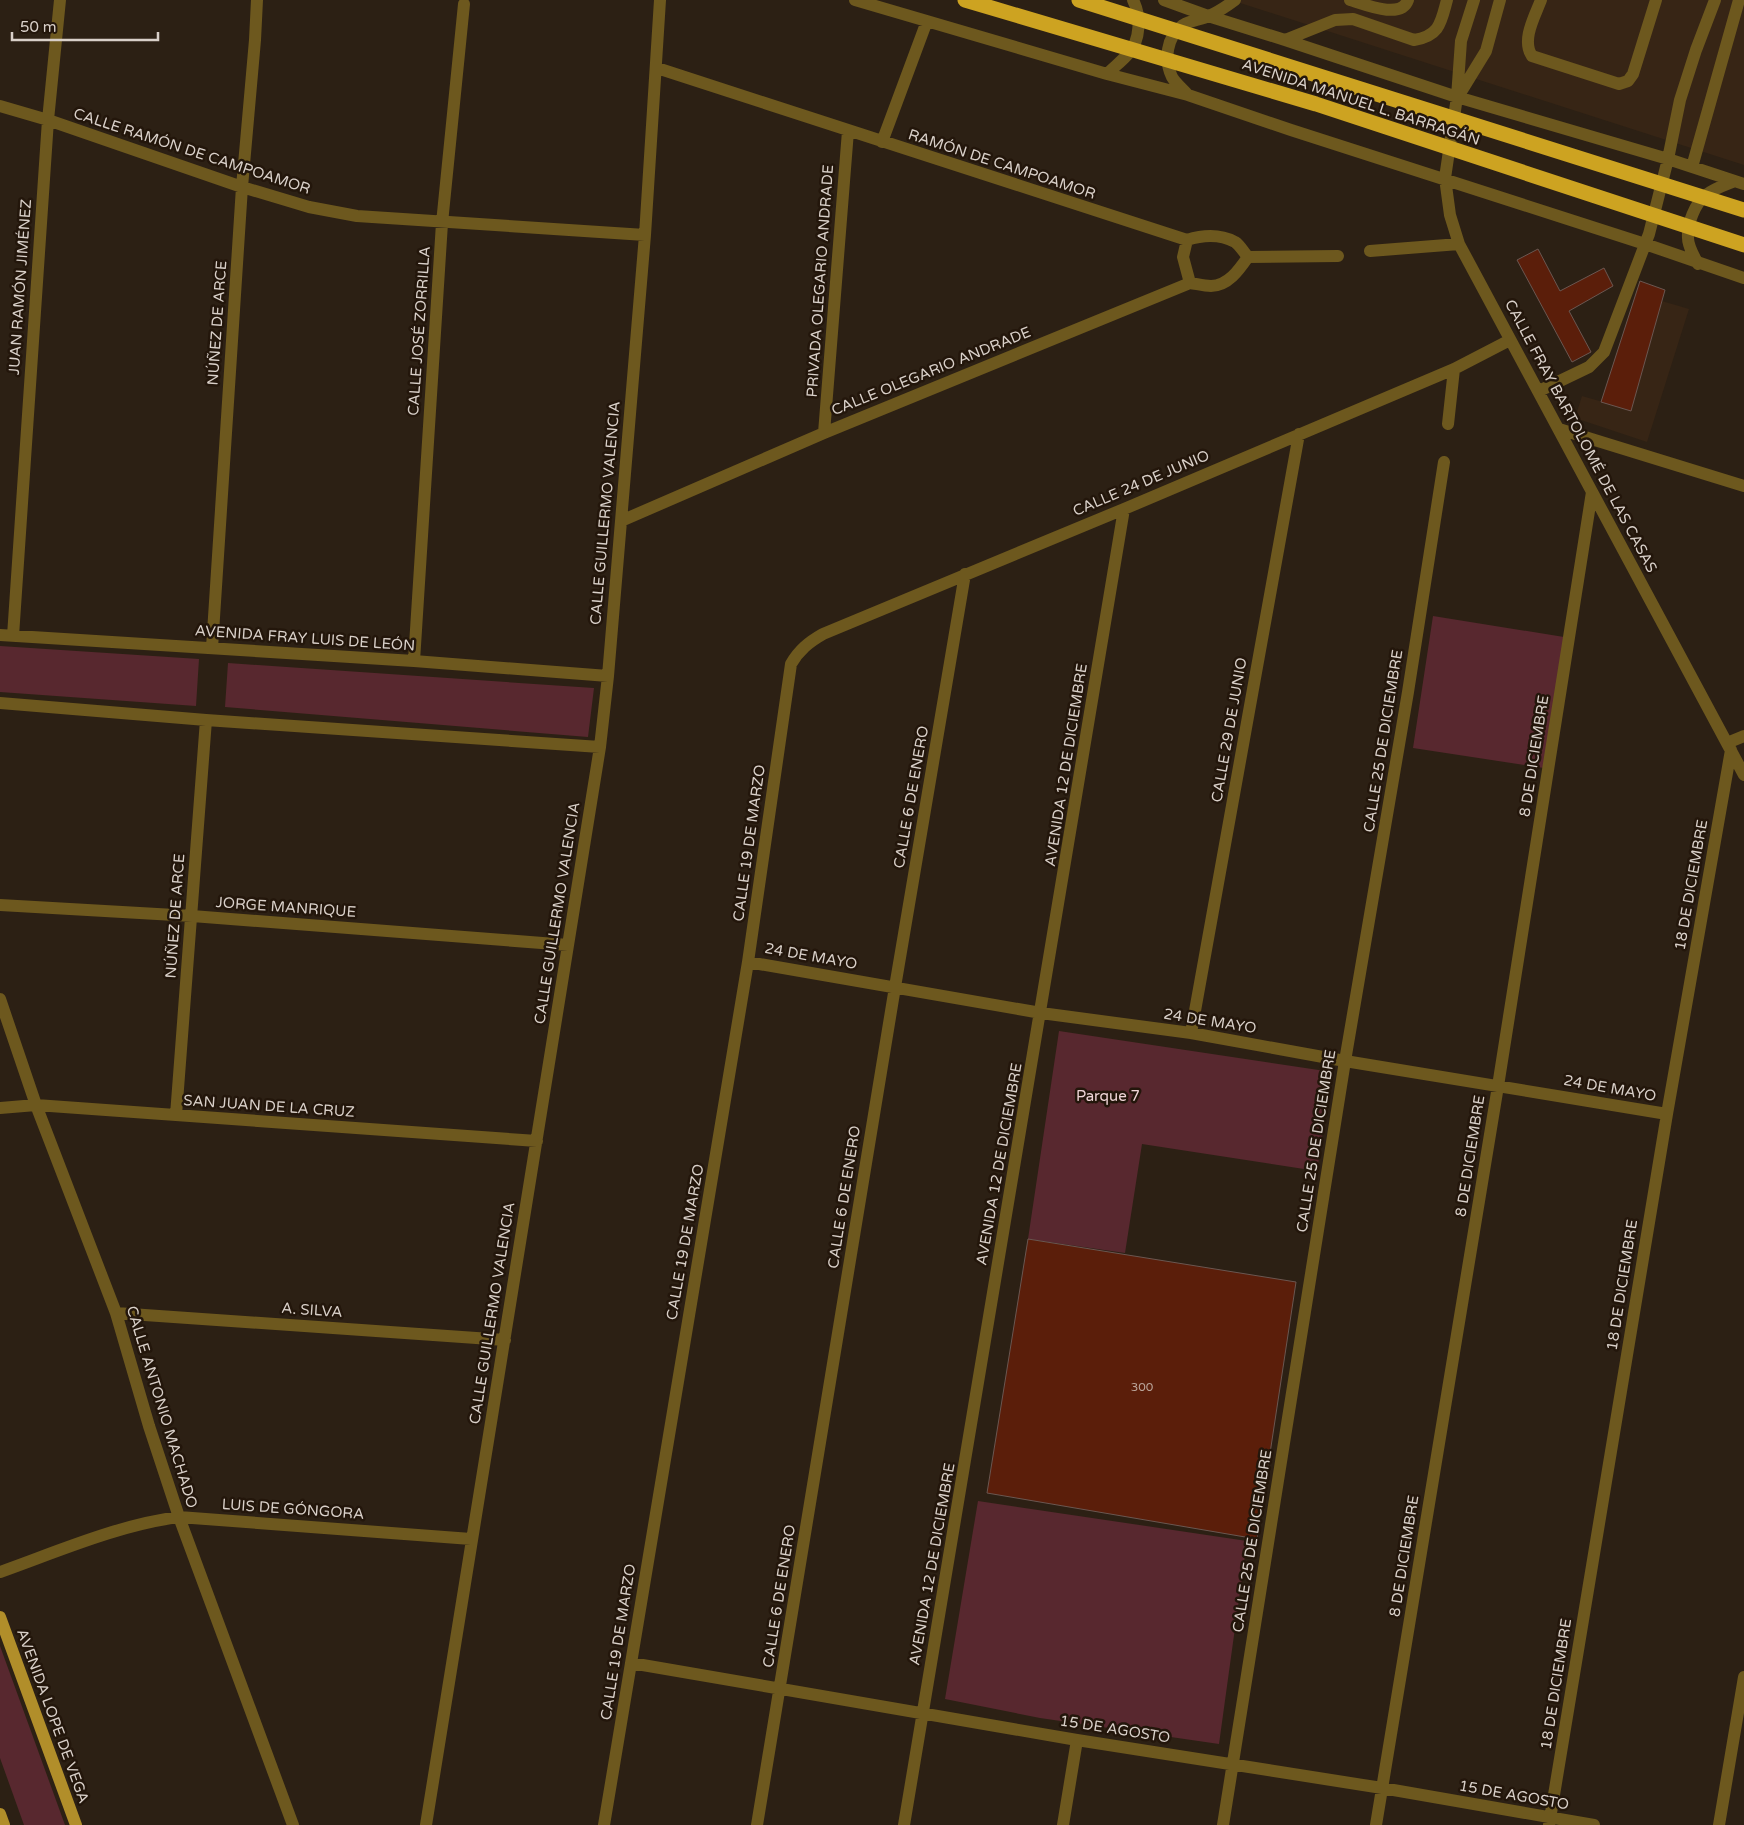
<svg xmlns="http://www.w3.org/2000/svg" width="1744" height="1825" font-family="'Varela Round',sans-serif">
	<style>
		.built { fill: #372515 }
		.green { fill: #58282f }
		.building { fill: #5b1e0a; stroke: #6b5751 }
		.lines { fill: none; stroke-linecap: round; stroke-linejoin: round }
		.minor { stroke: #6d581e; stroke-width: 12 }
		.major { stroke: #b18e2a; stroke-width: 12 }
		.highway-bridge { stroke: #cda321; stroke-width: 15 }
		.labels { text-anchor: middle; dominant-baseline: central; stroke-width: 5; stroke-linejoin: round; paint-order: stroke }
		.number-label { font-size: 12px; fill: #baa499 }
		.street-label { font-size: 15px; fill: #d9d0c9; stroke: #23160b }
		.park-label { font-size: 15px; fill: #efd5d7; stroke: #23160b }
	</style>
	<rect width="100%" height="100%" fill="#2c2014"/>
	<!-- built -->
	<path class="built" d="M1231 0H1744V165L1237 2Z
		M1662 301 1689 309 1647 442 1575 418 1582 396 1631 410Z"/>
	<!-- green -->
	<path class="green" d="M1433 616 1564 637 1544 768 1413 748Z
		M0 646 199 659 196 706 0 692Z
		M228 663 594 688 588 737 225 707Z
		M1059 1031 1332 1072 1317 1171 1142 1144 1125 1253 1028 1239Z
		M978 1501 1247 1541 1219 1744 1040 1718 945 1699Z
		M0 1646 65 1825H24L0 1758Z"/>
	<!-- building -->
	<path class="building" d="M1538 249 1560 291 1604 268 1613 286 1569 311 1591 352 1572 362 1517 260Z
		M1640 281 1665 290 1631 411 1601 402Z
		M1028 1239 1296 1282 1257 1539 987 1493Z"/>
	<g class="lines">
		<!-- minor -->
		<path class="minor" d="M855 0 1107 74 1188 95 1291 130 1645 244 1744 278
			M1164 0 1208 16 1285 40 1457 97 1668 159 1744 184
			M1350 0C1364 4 1401 20 1408 0
			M1474 0 1461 41 1457 97 1445 178 1450 215 1459 244 1744 775
			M1541 0C1535 16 1521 40 1532 56L1619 84 1628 81 1633 74 1656 0
			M1285 40 1335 20 1353 19 1414 40C1440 36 1441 22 1447 0
			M657 68 1187 240C1203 235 1220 234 1235 242 1240 245 1244 253 1248 257L1338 256
			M1107 74C1114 67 1122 61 1128 54 1141 40 1141 16 1133 0
			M1188 95C1183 89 1176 84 1172 77 1164 60 1166 37 1183 25 1191 20 1200 20 1209 16 1218 12 1227 6 1235 0
			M1459 95 1486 51 1500 0
			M0 106 48 120 242 187 309 207 357 216 645 235
			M882 142 927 21
			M1692 167 1739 0
			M1187 240 1183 257 1190 283
			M1370 251 1459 244
			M1698 264C1694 256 1688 247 1688 238 1687 224 1695 203 1706 195 1715 188 1725 185 1735 181
			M1539 391 1589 367 1604 352 1649 234 1668 159 1680 100 1696 50 1715 0
			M1448 424 1454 369
			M1559 429 1744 486
			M824 433 848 131
			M621 521 824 433 1190 283C1197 284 1204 286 1211 286 1228 286 1239 270 1248 257
			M0 635 414 661 608 676
			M13 636 48 120 60 0
			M212 648 242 187 255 40 257 0
			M414 661 442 223 464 4
			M0 703 206 720 600 747
			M1727 743 1744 736
			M0 905 192 916 568 945
			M748 962 1041 1013 1191 1033 1345 1061 1667 1114
			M0 999 36 1105 116 1313 149 1426 179 1517 293 1825
			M1191 1033 1299 434
			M0 1108 36 1105 537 1141
			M176 1115 206 720
			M116 1313 505 1340
			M0 1572C59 1551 118 1525 179 1517L471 1539
			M631 1663 1077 1740 1382 1788 1594 1825
			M426 1825 600 747 608 676 645 235 660 0
			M604 1825 748 962 791 664C799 650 809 642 823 634L1124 509 1454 369 1510 340
			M757 1825 895 987 965 574
			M904 1825 1124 509
			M1063 1825 1077 1740
			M1223 1825 1345 1061 1408 692 1444 462
			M1376 1825 1498 1086 1592 492
			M1549 1825 1667 1114 1731 750
			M1719 1825 1744 1677"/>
		<!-- major -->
		<path class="major" d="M0 1617 76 1825
			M0 1814 4 1825"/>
		<!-- highway-bridge -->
		<path class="highway-bridge" d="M965 0 1316 104 1744 245
			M1079 0 1744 210"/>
	</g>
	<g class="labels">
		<!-- number labels -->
		<g class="number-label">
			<text x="1142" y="1387">300</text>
		</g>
		<!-- street labels -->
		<g class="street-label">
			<text transform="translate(1361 102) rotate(18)">AVENIDA MANUEL L. BARRAGÁN</text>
			<text transform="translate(192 151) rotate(18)">CALLE RAMÓN DE CAMPOAMOR</text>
			<text transform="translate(1002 164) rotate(18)">RAMÓN DE CAMPOAMOR</text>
			<text transform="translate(820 281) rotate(-86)">PRIVADA OLEGARIO ANDRADE</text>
			<text transform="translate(20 287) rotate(-86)">JUAN RAMÓN JIMÉNEZ</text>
			<text transform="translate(217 323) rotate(-86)">NÚÑEZ DE ARCE</text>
			<text transform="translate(419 331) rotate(-86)">CALLE JOSÉ ZORRILLA</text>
			<text transform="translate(931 371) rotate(-22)">CALLE OLEGARIO ANDRADE</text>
			<text transform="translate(1581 436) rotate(62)">CALLE FRAY BARTOLOMÉ DE LAS CASAS</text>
			<text transform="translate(1141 483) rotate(-23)">CALLE 24 DE JUNIO</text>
			<text transform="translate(605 513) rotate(-85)">CALLE GUILLERMO VALENCIA</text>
			<text transform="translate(305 638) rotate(4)">AVENIDA FRAY LUIS DE LEÓN</text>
			<text transform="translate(1229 730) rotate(-80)">CALLE 29 DE JUNIO</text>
			<text transform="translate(1383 741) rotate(-81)">CALLE 25 DE DICIEMBRE</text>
			<text transform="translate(1534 756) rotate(-81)">8 DE DICIEMBRE</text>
			<text transform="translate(1066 765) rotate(-81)">AVENIDA 12 DE DICIEMBRE</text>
			<text transform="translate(911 797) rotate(-80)">CALLE 6 DE ENERO</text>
			<text transform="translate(749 843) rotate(-82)">CALLE 19 DE MARZO</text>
			<text transform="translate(1691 885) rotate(-80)">18 DE DICIEMBRE</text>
			<text transform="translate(286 907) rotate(4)">JORGE MANRIQUE</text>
			<text transform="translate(557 913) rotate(-81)">CALLE GUILLERMO VALENCIA</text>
			<text transform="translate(175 916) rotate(-86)">NÚÑEZ DE ARCE</text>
			<text transform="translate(811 956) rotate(10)">24 DE MAYO</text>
			<text transform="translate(1210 1021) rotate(9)">24 DE MAYO</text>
			<text transform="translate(1610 1088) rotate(10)">24 DE MAYO</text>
			<text transform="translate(269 1106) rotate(4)">SAN JUAN DE LA CRUZ</text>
			<text transform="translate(1316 1141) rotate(-81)">CALLE 25 DE DICIEMBRE</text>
			<text transform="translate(1470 1156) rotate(-81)">8 DE DICIEMBRE</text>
			<text transform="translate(999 1164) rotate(-80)">AVENIDA 12 DE DICIEMBRE</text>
			<text transform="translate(844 1197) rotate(-81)">CALLE 6 DE ENERO</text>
			<text transform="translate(685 1242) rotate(-80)">CALLE 19 DE MARZO</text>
			<text transform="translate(1622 1285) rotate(-81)">18 DE DICIEMBRE</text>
			<text transform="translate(312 1310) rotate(4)">A. SILVA</text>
			<text transform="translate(492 1313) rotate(-81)">CALLE GUILLERMO VALENCIA</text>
			<text transform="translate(162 1407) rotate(73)">CALLE ANTONIO MACHADO</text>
			<text transform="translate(293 1509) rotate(4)">LUIS DE GÓNGORA</text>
			<text transform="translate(1252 1541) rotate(-81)">CALLE 25 DE DICIEMBRE</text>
			<text transform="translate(1404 1556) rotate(-81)">8 DE DICIEMBRE</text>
			<text transform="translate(932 1564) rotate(-80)">AVENIDA 12 DE DICIEMBRE</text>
			<text transform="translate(779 1596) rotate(-81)">CALLE 6 DE ENERO</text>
			<text transform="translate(618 1642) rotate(-81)">CALLE 19 DE MARZO</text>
			<text transform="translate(1556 1684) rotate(-81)">18 DE DICIEMBRE</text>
			<text transform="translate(53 1716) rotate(70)">AVENIDA LOPE DE VEGA</text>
			<text transform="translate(1115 1729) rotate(9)">15 DE AGOSTO</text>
			<text transform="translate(1514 1795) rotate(10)">15 DE AGOSTO</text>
		</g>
		<!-- park labels -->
		<g class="park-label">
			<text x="1108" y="1096">Parque 7</text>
		</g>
	</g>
	<!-- scale -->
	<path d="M12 32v8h146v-8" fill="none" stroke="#d9d0c9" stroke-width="2.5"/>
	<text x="20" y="32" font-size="15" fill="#d9d0c9" stroke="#23160b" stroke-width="4" paint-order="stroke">50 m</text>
</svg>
